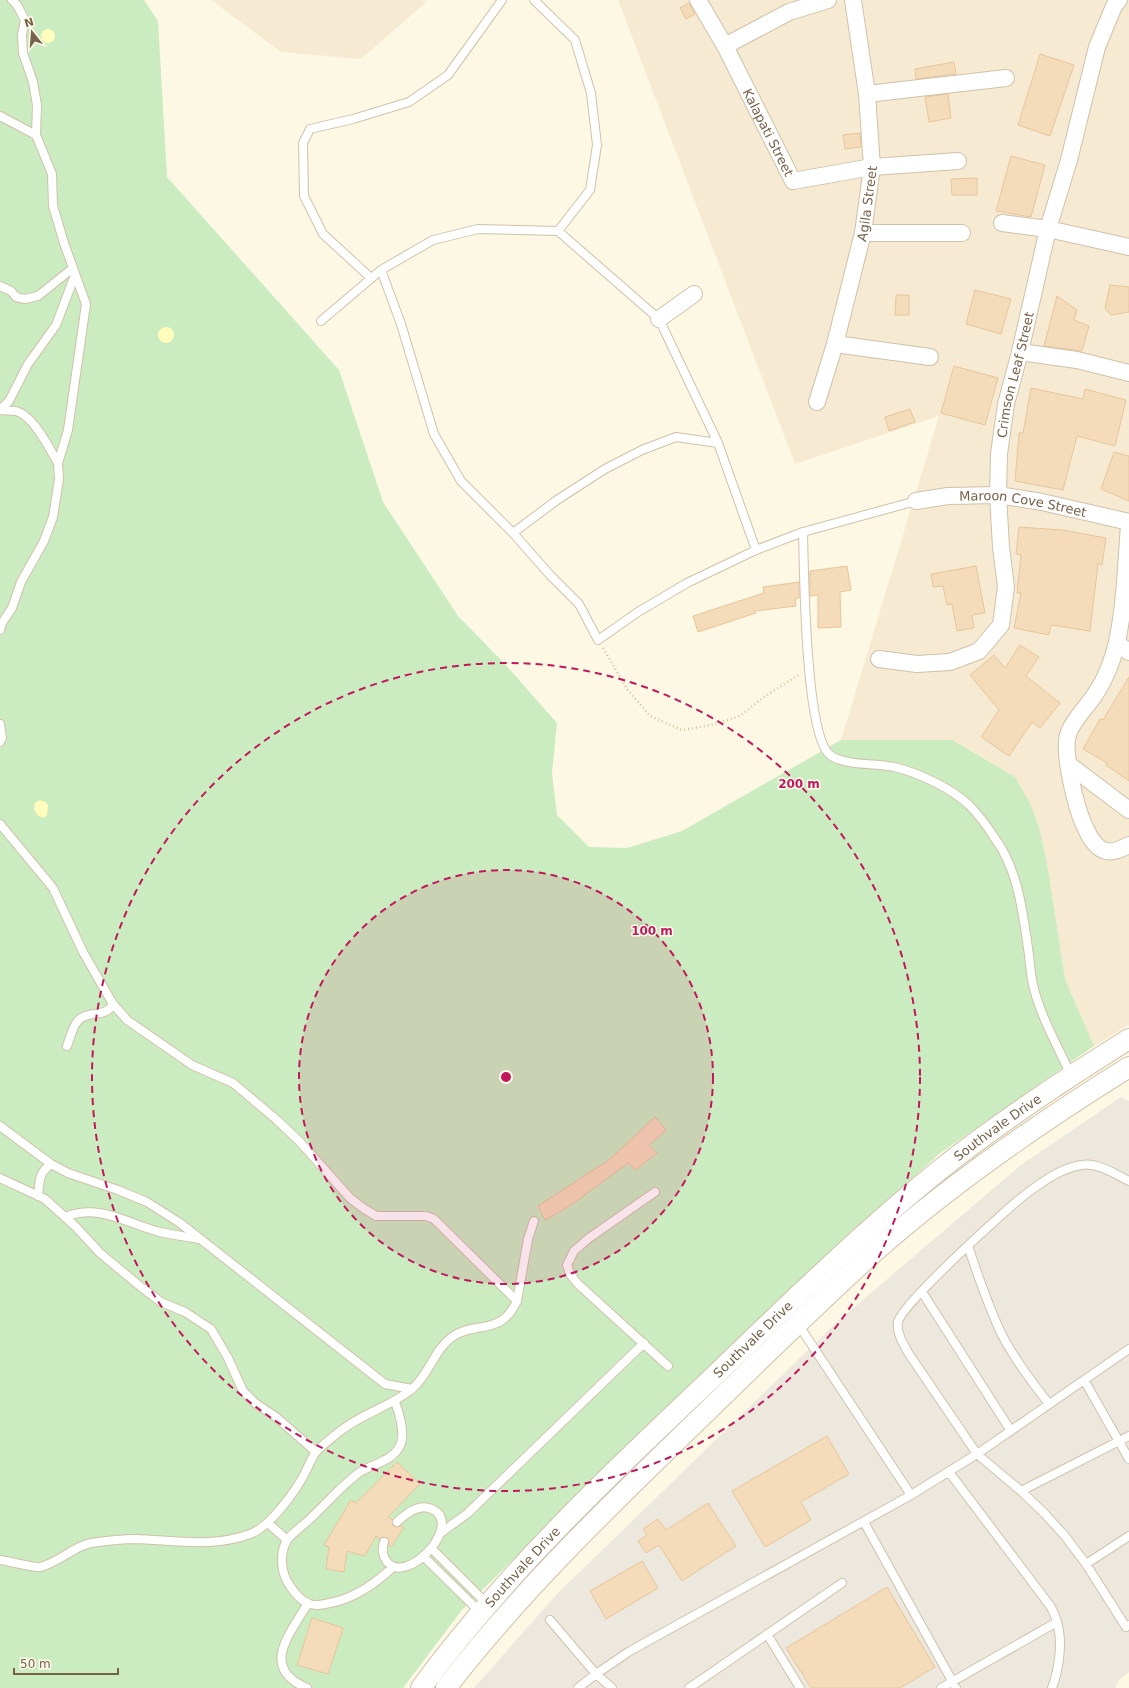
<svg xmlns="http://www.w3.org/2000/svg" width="1129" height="1688" font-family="'DejaVu Sans',sans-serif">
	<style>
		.residential { fill: #f6ebd2 }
		.industrial { fill: #ede8de }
		.green { fill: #cbecc1 }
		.sand { fill: #fffcbc }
		.building { fill: #f4dbba; stroke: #e8c599 }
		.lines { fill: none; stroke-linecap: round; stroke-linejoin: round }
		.service-casing { stroke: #d0c1aa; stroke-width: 10 }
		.minor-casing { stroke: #d0c1aa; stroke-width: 18 }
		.tertiary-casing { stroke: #d0c1aa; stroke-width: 22 }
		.path { stroke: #dabf9d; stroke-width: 2.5; stroke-dasharray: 1 3; stroke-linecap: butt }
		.service { stroke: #fff; stroke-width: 8 }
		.minor { stroke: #fff; stroke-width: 16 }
		.tertiary { stroke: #fff; stroke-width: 20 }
		.ring { fill: none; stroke: #c2185b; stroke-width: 2; stroke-dasharray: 7 5 }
		.labels { text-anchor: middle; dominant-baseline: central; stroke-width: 3; stroke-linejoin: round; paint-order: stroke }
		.street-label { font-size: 13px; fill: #776148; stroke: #fffbeb }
		.centre { fill: #c2185b; stroke: #fffbeb; stroke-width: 2 }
		.ring-label { font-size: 12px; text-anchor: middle; font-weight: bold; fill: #c2185b; stroke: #fffbeb; stroke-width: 3; stroke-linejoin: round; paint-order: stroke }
	</style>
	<rect width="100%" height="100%" fill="#fdf8e4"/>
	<!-- residential -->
	<path class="residential" d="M211 0H426L424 4 361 59 281 52Z
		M618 0H1129V1025L1094 1046 1065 979 1047 863 1039 827 1031 805 952 740H841L939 416 795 464Z"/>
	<!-- industrial -->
	<path class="industrial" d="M1121 1097 1129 1101V1672L1119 1680 1115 1688H474L557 1594 837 1322 1021 1165Z"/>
	<!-- green -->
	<path class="green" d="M0 0H144L158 21 167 177 339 370 383 502 458 616 505 664 557 723 552 773 557 815 589 847 627 848 682 831 841 740H952L1015 777 1031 805 1039 827 1047 863 1065 979 1094 1046 939 1154 803 1278 697 1378 462 1610 403 1688H0Z"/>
	<!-- sand -->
	<path class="sand" d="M41 36a7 7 0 1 1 14 0a7 7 0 1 1-14 0Z
		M158 335a8 8 0 1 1 16 0a8 8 0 1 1-16 0Z
		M40 800 45 802 48 805 47 815 44 818 37 815 34 809 35 803Z"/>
	<!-- building -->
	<path class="building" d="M689 3 695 14 686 19 680 8Z
		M1040 54 1074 65 1050 136 1018 125Z
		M954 62 956 74 916 79 915 69Z
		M948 94 951 118 929 122 925 97Z
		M860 133 861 147 845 149 843 135Z
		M1011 156 1045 165 1031 217 996 211Z
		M977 178V195H952L951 179Z
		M1110 285 1129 287V312L1111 315 1105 308Z
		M975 290 1011 299 1001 334 966 324Z
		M896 295H909V315H895Z
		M1057 296 1077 310 1074 320 1089 326 1082 351 1044 346Z
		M954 366 998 378 985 425 941 413Z
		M1031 388 1083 399 1085 389 1126 400 1115 446 1077 436 1063 490 1015 481 1019 433H1023Z
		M910 409 915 422 889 431 885 417Z
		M1114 452 1129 456V501L1101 489Z
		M1019 527 1062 530 1106 538 1102 565 1098 564 1090 631 1051 625 1049 635 1014 628 1021 593H1017L1021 555 1016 554Z
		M847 566 851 590 840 592 841 627 818 628V595L810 596V571Z
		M976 566 985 613 972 615 974 628 957 631 952 604 947 605 943 586 933 587 931 574Z
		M799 582V598L795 599 796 606 755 611 756 613 698 632 693 616 764 593 763 587Z
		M1020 645 1039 657 1026 676 1060 703 1040 728 1032 722 1009 756 981 737 999 710 970 675 994 655 1005 668Z
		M1129 677V781L1106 765 1107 763 1083 749 1100 719 1103 720Z
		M655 1117 666 1130 649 1145 657 1153 635 1170 628 1163 568 1207 545 1220 538 1206 609 1160Z
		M827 1436 849 1474 801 1502 811 1520 765 1547 732 1491Z
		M397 1462 420 1484 388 1517 392 1519 393 1526 398 1527 401 1526 404 1527 391 1547 389 1545V1541L387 1538 383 1537 380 1539 376 1536 365 1556 347 1551 344 1572 326 1569 329 1547 324 1545 351 1500 356 1503Z
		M708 1503 736 1546 682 1581 659 1545 646 1553 638 1541 647 1535 643 1529 658 1519 666 1530Z
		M642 1561 658 1588 606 1619 590 1591Z
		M887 1587 935 1667 900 1688H811L786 1648Z
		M312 1618 343 1628 328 1674 297 1665Z"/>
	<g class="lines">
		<!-- service casing -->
		<g class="service-casing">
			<path id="service" d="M534 0 575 40 591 93 597 145 590 190 558 231
				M0 116 36 135
				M381 270 401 324 434 434 461 481 513 533 550 575 579 604 598 640 638 612 687 583 756 550 803 532 916 501
				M371 278 323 234 304 196 303 143 310 129 353 119 409 102 448 75 502 0
				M0 286 11 291 16 297 25 299 38 296 73 268
				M321 321 381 270 433 240 478 229 558 231 659 319 718 443 756 550
				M0 410C5 411 11 410 16 411 34 416 49 448 58 463L68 430 86 304 64 243 53 206 52 174 36 135 37 105 33 82 23 53 22 35 25 20 17 5 12 0
				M0 410 9 401 28 364 56 325 75 275
				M803 532C804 570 805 731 829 754 842 766 877 763 894 767 919 773 951 788 969 805 978 814 987 826 994 837 1019 870 1023 915 1029 955 1030 966 1031 978 1034 989 1042 1019 1058 1047 1071 1075
				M513 533 557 500 605 469 642 450 676 437 718 443
				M0 630 2 623 12 608 21 582 44 541 53 517 59 479 58 463
				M0 724 2 738 0 742
				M0 824 53 888 83 952 113 1004 127 1020 192 1065 233 1083 277 1120 300 1142 350 1198 363 1208 376 1216H426L434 1219 517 1301
				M67 1046C70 1039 72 1028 77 1022 86 1009 106 1019 113 1004
				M0 1126 51 1164 68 1173 118 1190 147 1202 180 1223 385 1384 412 1389
				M0 1178 45 1199 76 1227 100 1253 141 1287 161 1302 185 1312 211 1329 228 1358 243 1391 255 1403 276 1417 316 1452
				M1129 1181C1115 1174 1097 1162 1081 1165 1062 1168 1045 1180 1030 1191 1010 1205 901 1305 898 1322 896 1333 904 1345 909 1354L977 1454 1021 1491 1044 1513 1065 1536 1086 1564 1126 1627 1129 1625
				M655 1192 589 1238 574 1251 567 1265 570 1274 578 1284 668 1366
				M38 1196C40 1180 38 1174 51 1164
				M65 1217C101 1203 127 1224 160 1232 173 1235 187 1237 200 1239
				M968 1246C978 1276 988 1306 1002 1335 1015 1360 1032 1382 1049 1404
				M922 1292 1011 1431
				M798 1324 911 1495
				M1084 1380 1129 1459
				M949 1472 1051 1607C1053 1612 1056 1617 1057 1622 1063 1642 1059 1669 1052 1688
				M1021 1491 1129 1436
				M864 1522 956 1688
				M268 1523 287 1540
				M442 1532 468 1513 644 1343
				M384 1542C382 1550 382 1555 387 1562 408 1587 468 1520 429 1508 417 1504 405 1515 397 1522
				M431 1548 488 1605
				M423 1556 481 1613
				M0 1560C7 1561 36 1568 40 1567 58 1563 74 1546 91 1543 105 1541 121 1539 135 1539 173 1540 213 1548 250 1534 270 1527 294 1493 304 1475 308 1467 311 1459 316 1452 322 1445 332 1438 339 1432 362 1413 390 1407 412 1389 429 1375 434 1350 452 1337 477 1320 500 1337 517 1301L528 1239 534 1221
				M1086 1564 1129 1536
				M393 1567C374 1585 352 1600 325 1604 320 1605 313 1606 307 1603 301 1600 294 1592 290 1586 281 1574 279 1554 287 1540 293 1532 304 1525 312 1517 328 1502 342 1485 360 1472 374 1463 395 1461 401 1443 405 1432 399 1413 395 1402
				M550 1620 596 1674 612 1688
				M767 1634 800 1688
				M307 1688C259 1668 290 1634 308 1603
				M578 1688 596 1674 630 1651 911 1495 977 1454 1129 1349
				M689 1688 842 1583
				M941 1688 1057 1622"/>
		</g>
		<!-- minor casing -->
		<g class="minor-casing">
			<g id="minor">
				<path id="s1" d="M698 0 725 46 793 181 872 167 958 161"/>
				<path d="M725 46 789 12 828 0"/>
				<path d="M867 94 1006 78"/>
				<path d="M1002 223 1048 229 1129 247"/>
				<path d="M863 233H962"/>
				<path d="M659 319 694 294"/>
				<path d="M835 344 930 357"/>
				<path d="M1020 352 1077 360 1129 373"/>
				<path id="s2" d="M817 402 835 344 863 233 872 167 867 94 853 0"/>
				<path id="s3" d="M916 501 948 496 998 495 1042 502 1129 522"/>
				<path d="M1129 525C1126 564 1125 604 1117 642 1113 659 1106 678 1096 693 1088 706 1075 717 1069 732 1061 750 1077 812 1086 829 1089 837 1097 849 1106 851 1113 853 1123 848 1129 845"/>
				<path d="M1117 643 1129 652"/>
				<path id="s4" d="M879 659 917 664 950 662 979 651 1001 625 1006 587 1001 547 998 495 999 454 1006 404 1020 352 1048 229 1069 160 1097 47 1114 6 1119 0"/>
				<path d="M1068 764 1129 810"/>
			</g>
		</g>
		<!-- tertiary casing -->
		<g class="tertiary-casing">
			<g id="tertiary">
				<path id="s5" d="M421 1688C504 1575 607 1477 709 1381 785 1308 860 1234 942 1168 1001 1121 1065 1079 1129 1039"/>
				<path d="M446 1688C520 1592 608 1507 695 1423 754 1366 812 1308 873 1253 952 1183 1039 1123 1129 1067"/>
			</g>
		</g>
		<!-- path -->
		<path class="path" d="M603 648 627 689 650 716 682 730 711 725 740 716 764 697 800 674"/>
		<!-- service -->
		<use href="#service" class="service"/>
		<!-- minor -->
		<use href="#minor" class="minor"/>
		<!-- tertiary -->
		<use href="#tertiary" class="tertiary"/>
	</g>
	<!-- distance rings -->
	<circle cx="506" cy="1077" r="207" fill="#c2185b" fill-opacity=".12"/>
	<g class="ring">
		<circle cx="506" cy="1077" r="207"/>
		<circle cx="506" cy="1077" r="414"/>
	</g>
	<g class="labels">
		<!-- street labels -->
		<g class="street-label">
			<text stroke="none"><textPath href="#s1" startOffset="150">Kalapati Street</textPath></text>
			<text stroke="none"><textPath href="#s2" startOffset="205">Agila Street</textPath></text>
			<text stroke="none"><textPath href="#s4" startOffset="389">Crimson Leaf Street</textPath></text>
			<text stroke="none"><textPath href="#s3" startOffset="108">Maroon Cove Street</textPath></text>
			<text stroke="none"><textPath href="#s5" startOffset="806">Southvale Drive</textPath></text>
			<text stroke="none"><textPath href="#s5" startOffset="482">Southvale Drive</textPath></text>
			<text stroke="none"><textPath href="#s5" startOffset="158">Southvale Drive</textPath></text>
		</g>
	</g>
	<circle cx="506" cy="1077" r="6" class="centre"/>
	<g class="ring-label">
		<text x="799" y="788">200 m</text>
		<text x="652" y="935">100 m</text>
	</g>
	<!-- north arrow -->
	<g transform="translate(32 32) rotate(343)" stroke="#fffbeb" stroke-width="3" paint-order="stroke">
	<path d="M0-3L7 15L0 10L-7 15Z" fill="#776148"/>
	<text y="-6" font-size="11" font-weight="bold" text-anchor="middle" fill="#776148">N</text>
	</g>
	<!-- scale -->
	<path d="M14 1668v6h104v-6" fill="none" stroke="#776148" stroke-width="2"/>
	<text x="20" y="1668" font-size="12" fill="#776148" stroke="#fffbeb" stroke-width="3" paint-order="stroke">50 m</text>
</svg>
